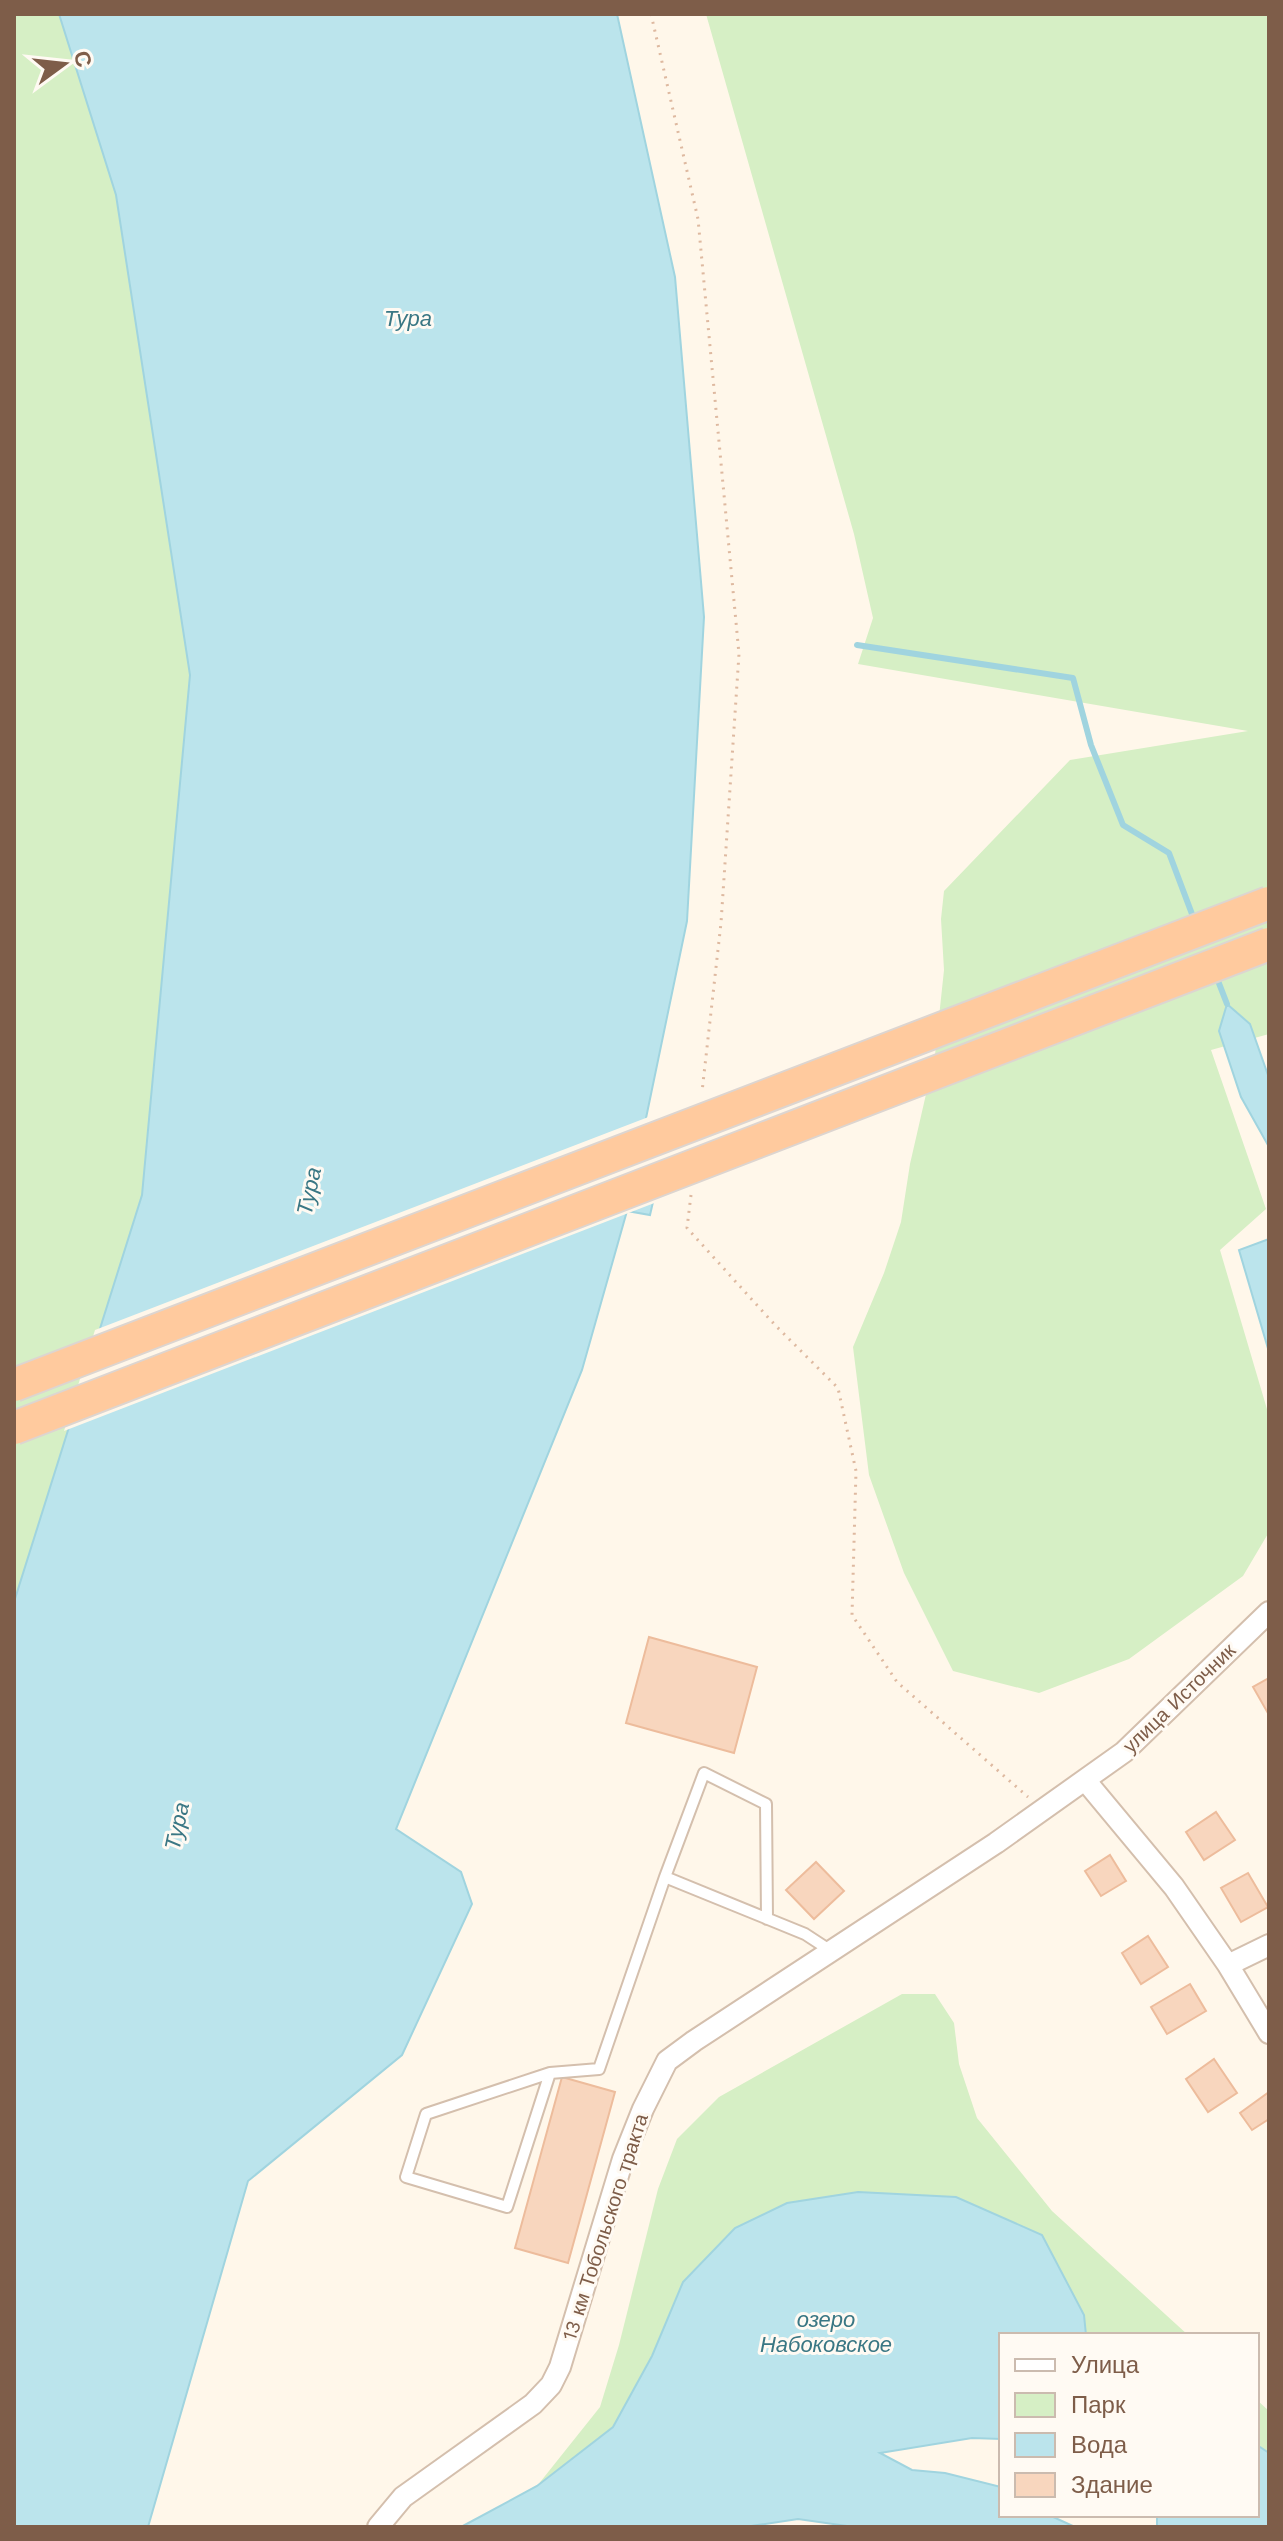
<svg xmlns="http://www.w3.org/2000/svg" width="1283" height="2541" font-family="'Work Sans',sans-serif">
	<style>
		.green { fill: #d6efc5 }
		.water { fill: #bbe4ec; stroke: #a0d4df; stroke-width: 2 }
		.pier { fill: #fff7ea }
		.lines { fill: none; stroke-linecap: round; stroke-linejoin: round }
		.stream { stroke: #a0d4df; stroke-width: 6 }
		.building { fill: #f8d6be; stroke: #edbc9c; stroke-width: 2 }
		.service-casing { stroke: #d4bfad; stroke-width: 14 }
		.minor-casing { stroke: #d4bfad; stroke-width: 24 }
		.path { stroke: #deb9a0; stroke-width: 3; stroke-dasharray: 2 6; stroke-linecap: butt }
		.service { stroke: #fff; stroke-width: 10 }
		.minor { stroke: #fff; stroke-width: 20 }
		.trunk-bridge-casing { stroke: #ddd5d0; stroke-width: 36; stroke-linecap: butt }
		.trunk-bridge { stroke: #ffca9e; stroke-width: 32 }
		.labels { text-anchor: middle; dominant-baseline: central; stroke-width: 6; stroke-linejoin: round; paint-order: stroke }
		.street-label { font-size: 20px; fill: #7e5d49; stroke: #fffaf3 }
		.water-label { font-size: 22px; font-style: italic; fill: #3a7784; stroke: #fffaf3 }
	</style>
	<rect width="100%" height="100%" fill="#fff7ea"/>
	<!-- green -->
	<path class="green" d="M14 14H59L116 195 190 675 142 1195 14 1602Z
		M706 14H1269V1034L1211 1050 1266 1209 1220 1250 1269 1416V1532L1243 1576 1129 1659 1039 1693 953 1671 904 1573 869 1475 853 1347 884 1273 901 1222 910 1164 935 1055 944 970 941 919 944 891 1070 760 1248 731 858 664 873 618 854 534Z
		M902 1994H935L954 2023 959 2064 977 2118 1052 2211 1188 2335H1086L1084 2315 683 2282 652 2356 613 2427 537 2486 600 2407 619 2345 658 2189 677 2139 719 2097Z
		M1257 2400 1269 2411V2453L1257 2445Z"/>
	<!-- water -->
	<path class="water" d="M59 14H617L675 277 704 617 687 921 635 1171 659 1176 650 1215 627 1211 582 1370 396 1829 461 1872 472 1904 402 2055 248 2181 148 2527H14V1602L142 1195 190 675 116 195Z
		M1227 1004 1250 1024 1269 1078V1147L1241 1097 1219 1031Z
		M1269 1239V1352L1239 1250Z
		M858 2192 956 2197 1042 2235 1084 2315 1086 2335H1001V2439L972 2438 880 2453 912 2470 945 2473 1001 2487V2515H1049L1075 2527H854L798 2519 745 2527H461L537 2486 613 2427 652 2356 683 2282 735 2228 787 2203Z
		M1257 2445 1269 2453V2527H1157V2515H1257Z"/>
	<!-- pier -->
	<path class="pier" d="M651 1116 640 1168 660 1172 663 1177 657 1202 64 1431 95 1330Z"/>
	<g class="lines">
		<!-- stream -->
		<path class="stream" d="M857 645 1073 678 1091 745 1123 825 1169 853 1195 922
			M1215 973 1227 1004"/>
	</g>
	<!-- building -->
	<path class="building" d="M649 1637 757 1667 734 1753 626 1723Z
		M1269 1678V1715L1253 1687Z
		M1216 1812 1235 1840 1204 1860 1186 1832Z
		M1110 1855 1126 1881 1101 1896 1085 1871Z
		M816 1862 844 1891 814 1919 786 1890Z
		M1248 1873 1268 1907 1241 1922 1221 1888Z
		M1148 1936 1168 1967 1141 1984 1122 1953Z
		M1190 1984 1206 2011 1167 2034 1151 2007Z
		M1214 2059 1237 2093 1208 2112 1186 2079Z
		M562 2077 615 2092 568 2263 515 2248Z
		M1269 2092V2119L1252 2130 1240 2113Z"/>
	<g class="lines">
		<!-- service casing -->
		<g class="service-casing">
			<path id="service" d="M665 1877 704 1773 766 1804 767 1919
				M550 2073 507 2207 406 2177 426 2114 550 2073 599 2069 665 1877 805 1934 831 1951"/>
		</g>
		<!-- minor casing -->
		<g class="minor-casing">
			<path id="minor" d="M1085 1780 1174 1887 1228 1965 1269 2033
				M1228 1965 1269 1945
				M378 2527 403 2497 533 2404 551 2385 560 2367 623 2159 643 2109 667 2061 694 2041 996 1843 1124 1752 1269 1612"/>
		</g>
		<!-- path -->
		<path class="path" d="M651 14 698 219 739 654 721 923 702 1092
			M691 1195 687 1228 775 1325 838 1388 856 1471 852 1615 897 1682 1028 1797"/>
		<!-- service -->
		<use href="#service" class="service"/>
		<!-- minor -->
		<use href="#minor" class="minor"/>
		<!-- trunk-bridge casing -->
		<g class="trunk-bridge-casing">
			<path id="trunk-bridge" d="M14 1385 1269 903
				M14 1428 1269 944"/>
		</g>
		<!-- trunk-bridge -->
		<use href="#trunk-bridge" class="trunk-bridge"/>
	</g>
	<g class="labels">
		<!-- street labels -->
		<g class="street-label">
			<text transform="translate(1179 1698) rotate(-44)">улица Источник</text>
			<text transform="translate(605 2227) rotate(-72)">13 км Тобольского тракта</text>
		</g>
		<!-- water labels -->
		<g class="water-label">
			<text x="408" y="318">Тура</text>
			<text transform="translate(309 1191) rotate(-78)">Тура</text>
			<text transform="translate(177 1826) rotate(-78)">Тура</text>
			<text x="826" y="2319">озеро<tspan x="826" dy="25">Набоковское</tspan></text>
		</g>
	</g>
	<!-- border -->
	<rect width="1283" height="2541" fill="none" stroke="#7e5d49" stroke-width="32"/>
	<!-- legend -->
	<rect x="999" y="2333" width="260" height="184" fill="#fffaf3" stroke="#cbbbaf" stroke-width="2"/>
	<rect x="1015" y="2359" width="40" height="12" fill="#ffffff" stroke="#cbbbaf" stroke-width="2"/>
	<text x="1071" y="2373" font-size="24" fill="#7e5d49">Улица</text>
	<rect x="1015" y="2393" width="40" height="24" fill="#d6efc5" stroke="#cbbbaf" stroke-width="2"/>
	<text x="1071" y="2413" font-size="24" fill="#7e5d49">Парк</text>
	<rect x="1015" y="2433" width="40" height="24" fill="#bbe4ec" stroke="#cbbbaf" stroke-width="2"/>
	<text x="1071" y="2453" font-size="24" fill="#7e5d49">Вода</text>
	<rect x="1015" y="2473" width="40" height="24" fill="#f8d6be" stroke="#cbbbaf" stroke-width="2"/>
	<text x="1071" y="2493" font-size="24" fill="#7e5d49">Здание</text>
	<!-- north arrow -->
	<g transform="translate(64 64) rotate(75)" stroke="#fffaf3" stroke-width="6" paint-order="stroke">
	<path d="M0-6L14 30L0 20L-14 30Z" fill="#7e5d49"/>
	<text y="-12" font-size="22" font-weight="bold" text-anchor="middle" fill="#7e5d49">С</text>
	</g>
</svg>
